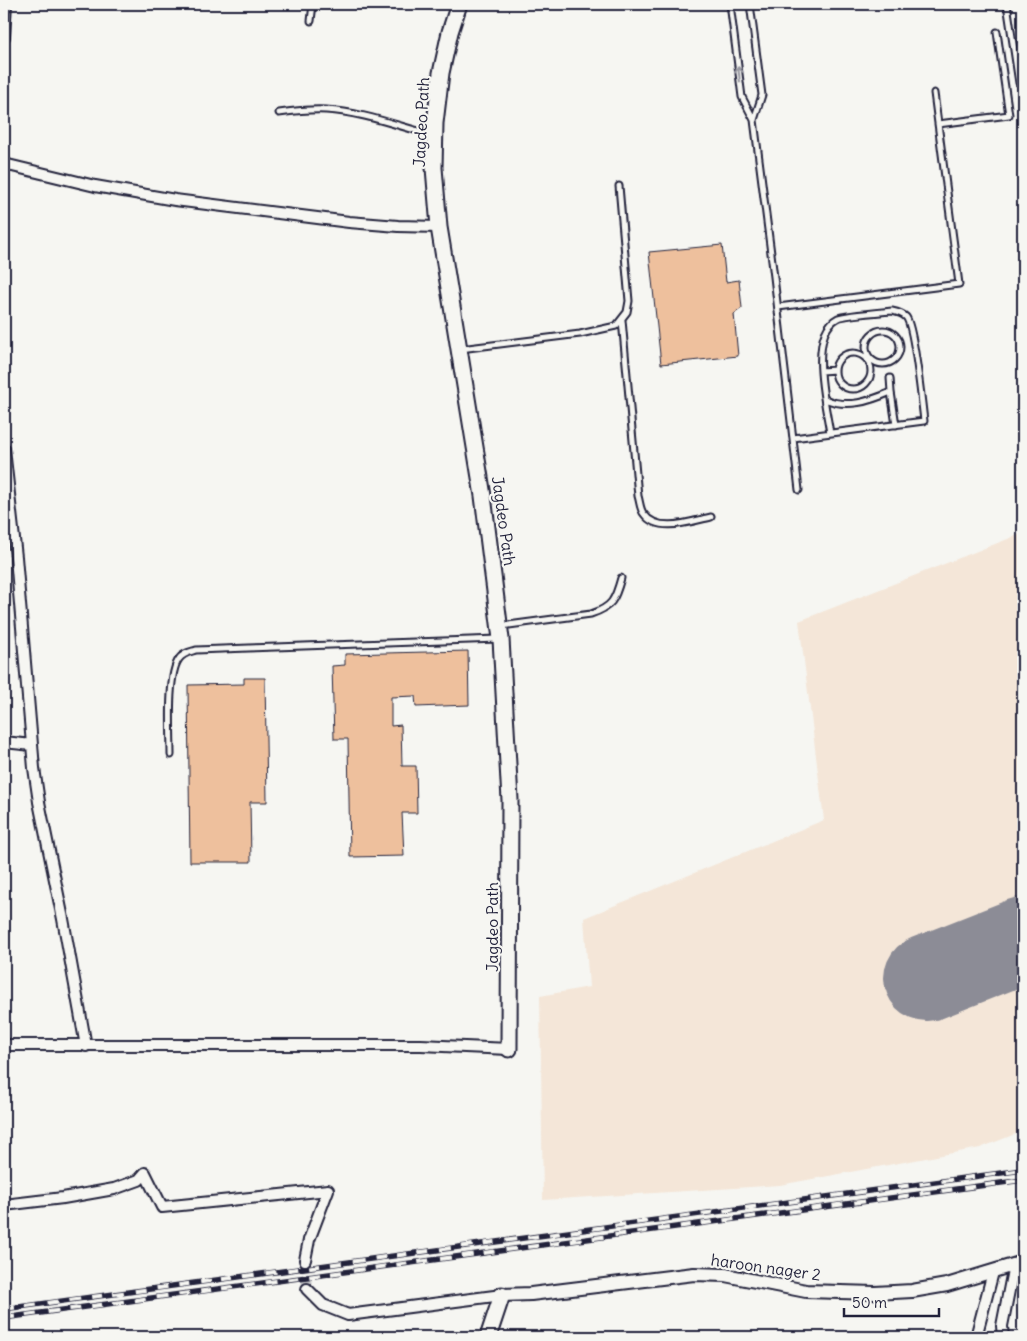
<svg xmlns="http://www.w3.org/2000/svg" width="1027" height="1341" font-family="Delius,sans-serif">
	<style>
		.built { fill: #f4e6d8 }
		.lines { fill: none; stroke-linecap: round; stroke-linejoin: round }
		.runway { stroke: #8c8c96; stroke-width: 86 }
		.building { fill: #eec09d; stroke: #22223b }
		.minor-tunnel { stroke: #cccccd; stroke-width: 10; stroke-dasharray: 10 5; stroke-linecap: butt }
		.service-casing { stroke: #22223b; stroke-width: 9 }
		.minor-casing { stroke: #22223b; stroke-width: 14 }
		.tertiary-casing { stroke: #22223b; stroke-width: 16 }
		.secondary-casing { stroke: #22223b; stroke-width: 19 }
		.service { stroke: #f6f6f2; stroke-width: 5 }
		.minor { stroke: #f6f6f2; stroke-width: 10 }
		.tertiary { stroke: #f6f6f2; stroke-width: 12 }
		.secondary { stroke: #f6f6f2; stroke-width: 15 }
		.rail-casing { stroke: #22223b; stroke-width: 5.5 }
		.rail { stroke: #f6f6f2; stroke-width: 4; stroke-dasharray: 11; stroke-linecap: butt }
		.oneway { stroke: #9797a0 }
		.labels { text-anchor: middle; dominant-baseline: central; stroke-width: 4.5; stroke-linejoin: round; paint-order: stroke }
		.street-label { font-size: 16px; fill: #22223b; stroke: #f6f6f2 }
	</style>
	<rect width="100%" height="100%" fill="#f6f6f2"/>
	<filter id="ink" filterUnits="userSpaceOnUse"><feTurbulence type="fractalNoise" baseFrequency=".02" numOctaves="2"/><feDisplacementMap in="SourceGraphic" scale="10" xChannelSelector="R" yChannelSelector="G"/><feConvolveMatrix kernelMatrix="1 2 1 2 8 2 1 2 1" color-interpolation-filters="sRGB"/></filter>
	<g filter="url(#ink)">
		<!-- built -->
		<path class="built" d="M1023 533V1131L980 1148 780 1185 543 1200 540 996 589 987 584 918 824 820 799 621Z"/>
		<g class="lines">
			<!-- runway -->
			<path class="runway" d="M927 978 1023 940"/>
		</g>
		<!-- building -->
		<path class="building" d="M722 245 726 282 739 280 742 308 734 314 738 356 661 364 649 252Z
			M468 651 469 705 416 707 415 696 391 697V726L401 725 402 766H416L417 813H402L404 856 350 857 348 739H334L332 666 345 665V654Z
			M244 678H265L267 802H250L251 862H190L188 685 244 684Z"/>
		<g class="lines">
			<!-- minor-tunnel -->
			<path class="minor-tunnel" d="M305 1260 307 1289"/>
			<!-- service casing -->
			<g class="service-casing">
				<path id="service" d="M730 4 742 97 754 120 774 277 799 490
					M750 4 762 95 754 120
					M1007 4 1019 83 1023 82
					M311 21 313 4
					M279 113C294 111 310 109 326 110 362 112 398 126 433 135
					M938 124 1009 115 997 32
					M778 307 959 284 934 93
					M622 320 638 496C640 502 640 510 644 514 658 534 692 521 711 517
					M866 347a17 17 0 1 1 34 0a17 17 0 1 1-34 0Z
					M460 349 580 334 616 326 627 312 629 301 619 186
					M835 371a18 18 0 1 1 36 0a18 18 0 1 1-36 0Z
					M821 371 835 370
					M891 392 896 425
					M825 399C847 409 870 401 891 392L890 378
					M793 438 924 421C922 404 914 326 906 317 902 313 897 312 892 311 882 312 844 315 838 318 807 334 826 406 830 433
					M501 626 591 614C612 607 615 600 621 578
					M171 755C171 734 167 675 179 659 183 653 190 652 196 650L498 639"/>
			</g>
			<!-- minor casing -->
			<g class="minor-casing">
				<path id="minor" d="M4 37 6 4
					M4 164 95 186 175 200 349 222 398 226 439 227
					M4 449 16 557 34 768 39 802 63 919 86 1046
					M4 742 32 745
					M4 1045H421L509 1049
					M4 1205 63 1198 114 1189 139 1180 145 1173 162 1207 328 1190 309 1240 305 1260
					M307 1289 323 1305 348 1315 502 1295
					M976 1337 993 1272
					M1003 1337 1002 1326 1014 1265"/>
			</g>
			<!-- tertiary casing -->
			<g class="tertiary-casing">
				<path id="tertiary" d="M502 1295 531 1294 694 1274 725 1275 806 1291 875 1293 912 1291 947 1285 1023 1262"/>
			</g>
			<!-- secondary casing -->
			<g class="secondary-casing">
				<path id="secondary" d="M459 4 450 32 441 73 435 123 434 168 439 227 483 496 501 639 510 800 509 1049
					M488 1337 502 1295"/>
			</g>
			<!-- service -->
			<use href="#service" class="service"/>
			<!-- minor -->
			<use href="#minor" class="minor"/>
			<!-- tertiary -->
			<use href="#tertiary" class="tertiary"/>
			<!-- secondary -->
			<use href="#secondary" class="secondary"/>
			<!-- rail casing -->
			<g class="rail-casing">
				<path id="rail" d="M4 1309 1023 1170
					M4 1318 1023 1180"/>
			</g>
			<!-- rail -->
			<use href="#rail" class="rail"/>
		</g>
		<!-- one-way arrows -->
		<defs><path id="oneway-shaft" d="M-6 0H5M1.5-3L5.5 0L1.5 3" fill="none" stroke-width="1.6" stroke-linecap="round" stroke-linejoin="round" transform="scale(1.25)"/></defs>
		<use class="oneway" href="#oneway-shaft" transform="translate(739 74) rotate(-97)"/>
	</g>
	<g class="labels">
		<!-- street labels -->
		<g class="street-label">
			<text transform="translate(421 122) rotate(-87)">Jagdeo Path</text>
			<text transform="translate(504 521) rotate(82)">Jagdeo Path</text>
			<text transform="translate(492 927) rotate(-90)">Jagdeo Path</text>
			<text transform="translate(766 1267) rotate(8)">haroon nager 2</text>
		</g>
	</g>
	<!-- margin -->
	<rect width="1027" height="1341" fill="none" stroke="#f6f6f2" stroke-width="20"/>
	<rect x="10" y="10" width="1007" height="1321" fill="none" stroke="#22223b" stroke-width="2" filter="url(#ink)"/>
	<!-- scale -->
	<path d="M844 1308v8h95v-8" fill="none" stroke="#22223b" stroke-width="2.5"/>
	<text x="852" y="1308" font-size="15" fill="#22223b" stroke="#f6f6f2" stroke-width="4" paint-order="stroke">50 m</text>
</svg>
